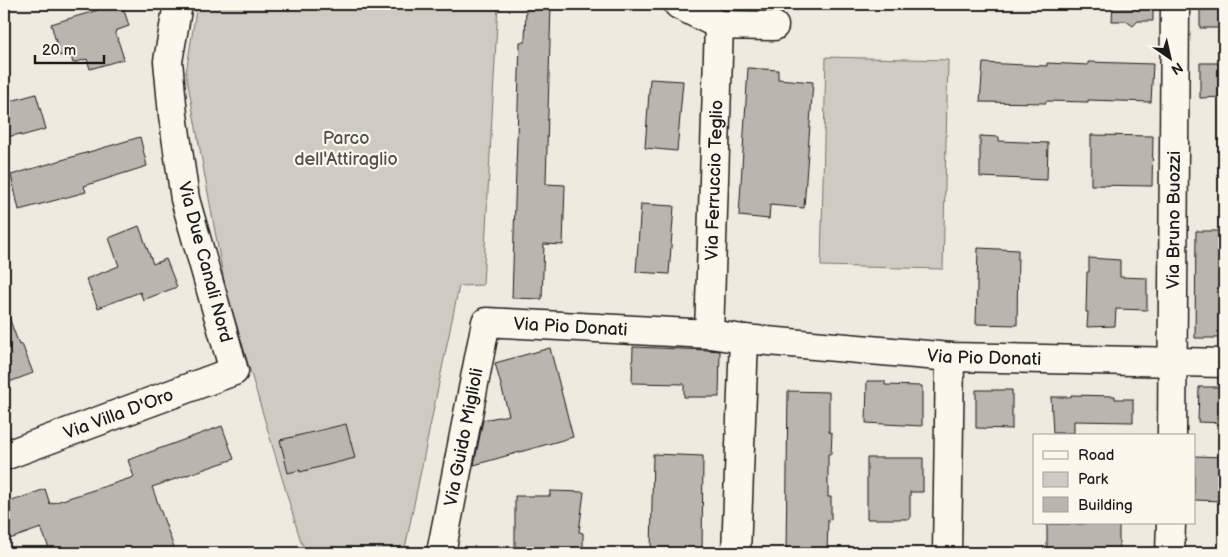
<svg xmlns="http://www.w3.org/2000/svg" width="1228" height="557" font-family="'Balsamiq Sans',sans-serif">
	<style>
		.green { fill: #ceccc2; stroke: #75746f }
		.building { fill: #b9b6af; stroke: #1c1c1c }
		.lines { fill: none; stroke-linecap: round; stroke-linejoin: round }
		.minor-casing { stroke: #1c1c1c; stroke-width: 31 }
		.minor { stroke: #fbf7ec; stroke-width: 28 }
		.labels { text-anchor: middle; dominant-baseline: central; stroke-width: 4.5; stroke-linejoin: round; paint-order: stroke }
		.park-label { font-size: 18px; fill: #51514e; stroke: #fbf7ec }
		.street-label { font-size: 18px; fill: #1c1c1c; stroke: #fbf7ec }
	</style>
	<rect width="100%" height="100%" fill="#eeeadf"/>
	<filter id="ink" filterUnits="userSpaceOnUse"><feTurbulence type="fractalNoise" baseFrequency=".02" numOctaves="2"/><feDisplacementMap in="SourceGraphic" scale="10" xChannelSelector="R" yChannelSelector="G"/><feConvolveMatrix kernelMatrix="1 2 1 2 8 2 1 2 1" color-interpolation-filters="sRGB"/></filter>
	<g filter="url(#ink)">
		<!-- green -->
		<path class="green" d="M197 4H498L483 285 459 286 404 553H307L301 542 225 286 186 73Z
			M826 57 948 60 943 269 821 266Z"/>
		<!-- building -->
		<path class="building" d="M96 4H122L129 26 115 31 124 59 90 69 87 59 73 63 70 53 60 56 51 24 98 10Z
			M526 4H551L546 184 565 185 563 245 544 244 542 299 512 298 520 42H525Z
			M1113 4H1153V21H1138L1133 26 1126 21H1112Z
			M1200 4H1224V28H1200Z
			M1088 62 1153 64 1151 102 1088 100V102L1046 101V103L980 102 983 63 1047 66V63L1088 65Z
			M1200 63H1224V97L1200 98Z
			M748 68 778 70V79L813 82 804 208 770 205 769 219 739 216Z
			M650 79 683 81 677 151 645 148Z
			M36 94 46 129 21 136 20 134 7 137 4 125V103Z
			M1091 135 1153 136 1152 186 1091 185Z
			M980 136 999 137V141L1048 143 1047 180 980 177Z
			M140 137 147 166 84 186 86 192 19 210 11 175Z
			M641 204 674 206 669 274 636 272Z
			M139 226 153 264 166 259 177 287 143 300 140 292 98 308 86 279 119 266 109 238Z
			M1196 231H1224V338H1195Z
			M978 248 1018 250 1017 325 976 324Z
			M1089 258 1120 260V277L1147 278V310L1116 309 1115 326 1087 327 1088 312H1086L1087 272H1089Z
			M4 309H6L19 345 22 344 33 373 4 384Z
			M633 347 707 350 720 351 719 397H684V384L632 383Z
			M550 348 573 437 474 465 483 420 509 415 495 363Z
			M867 381H885V385L922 386V426L866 423Z
			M1199 387H1224V423L1198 422Z
			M976 390H1012V429L976 428Z
			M788 391 829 392V432L832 433 831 454H828V497H831V520L828 519 827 553H786Z
			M1071 395 1115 396V399H1133V422L1074 421V433H1053L1051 397H1071Z
			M346 424 355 458 300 472V470L288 473 280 440Z
			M222 426 234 459 152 487 176 553H51L41 528 4 541V504L45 489 50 504 134 477 128 460Z
			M653 454 703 456 702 553H651Z
			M1194 456 1224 457V501L1194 500Z
			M867 458H923V492H910V519H867Z
			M550 491 584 492 579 532 583 533V553H515V496H550Z
			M1084 523H1119V553H1047V524H1084Z"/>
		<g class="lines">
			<!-- minor casing -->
			<g class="minor-casing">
				<g id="minor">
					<path d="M678 4 679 5 719 25"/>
					<path id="s1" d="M709 334 719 25 774 26"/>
					<path id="s2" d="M1172 436 1175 4"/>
					<path id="s3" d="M4 456 234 371 185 199 173 115 168 61 178 4"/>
					<path id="s4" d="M441 553 486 322 709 334 744 339 950 357 1224 363"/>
					<path d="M736 553 744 339"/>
					<path d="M947 553 950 357"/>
					<path d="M1170 553 1171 523"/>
				</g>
			</g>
			<!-- minor -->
			<use href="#minor" class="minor"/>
		</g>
	</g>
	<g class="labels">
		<!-- park labels -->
		<g class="park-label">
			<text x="346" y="138">Parco<tspan x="346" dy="21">dell'Attiraglio</tspan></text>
		</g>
		<!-- street labels -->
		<g class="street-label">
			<text stroke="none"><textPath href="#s1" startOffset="154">Via Ferruccio Teglio</textPath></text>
			<text stroke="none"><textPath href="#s2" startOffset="216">Via Bruno Buozzi</textPath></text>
			<text transform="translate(205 262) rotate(75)">Via Due Canali Nord</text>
			<text stroke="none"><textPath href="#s4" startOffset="320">Via Pio Donati</textPath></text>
			<text stroke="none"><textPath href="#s4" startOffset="735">Via Pio Donati</textPath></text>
			<text stroke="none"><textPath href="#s3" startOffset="122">Via Villa D'Oro</textPath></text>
			<text stroke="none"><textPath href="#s4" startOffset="118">Via Guido Miglioli</textPath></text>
		</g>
	</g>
	<!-- margin -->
	<rect width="1228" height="557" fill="none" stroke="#fbf7ec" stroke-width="20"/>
	<rect x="10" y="10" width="1208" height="537" fill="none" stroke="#1c1c1c" stroke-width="2" filter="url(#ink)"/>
	<!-- legend -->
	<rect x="1033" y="434" width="162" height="90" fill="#fbf7ec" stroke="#a29f99"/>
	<rect x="1043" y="451" width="25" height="8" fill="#fbf7ec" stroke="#a29f99"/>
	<text x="1078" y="460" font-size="15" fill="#1c1c1c">Road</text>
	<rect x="1043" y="472" width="25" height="15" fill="#ceccc2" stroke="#a29f99"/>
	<text x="1078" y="484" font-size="15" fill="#1c1c1c">Park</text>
	<rect x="1043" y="497" width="25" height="15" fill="#b9b6af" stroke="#a29f99"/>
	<text x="1078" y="510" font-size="15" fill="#1c1c1c">Building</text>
	<!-- north arrow -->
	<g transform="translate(1170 58) rotate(146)" stroke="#fbf7ec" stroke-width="4" paint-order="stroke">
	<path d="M0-4L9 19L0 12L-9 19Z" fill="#1c1c1c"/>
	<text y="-8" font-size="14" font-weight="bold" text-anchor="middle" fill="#1c1c1c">N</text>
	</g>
	<!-- scale -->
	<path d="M35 55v8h69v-8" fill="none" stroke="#1c1c1c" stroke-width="2.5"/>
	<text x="42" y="55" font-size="15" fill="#1c1c1c" stroke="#fbf7ec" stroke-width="4" paint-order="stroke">20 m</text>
</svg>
